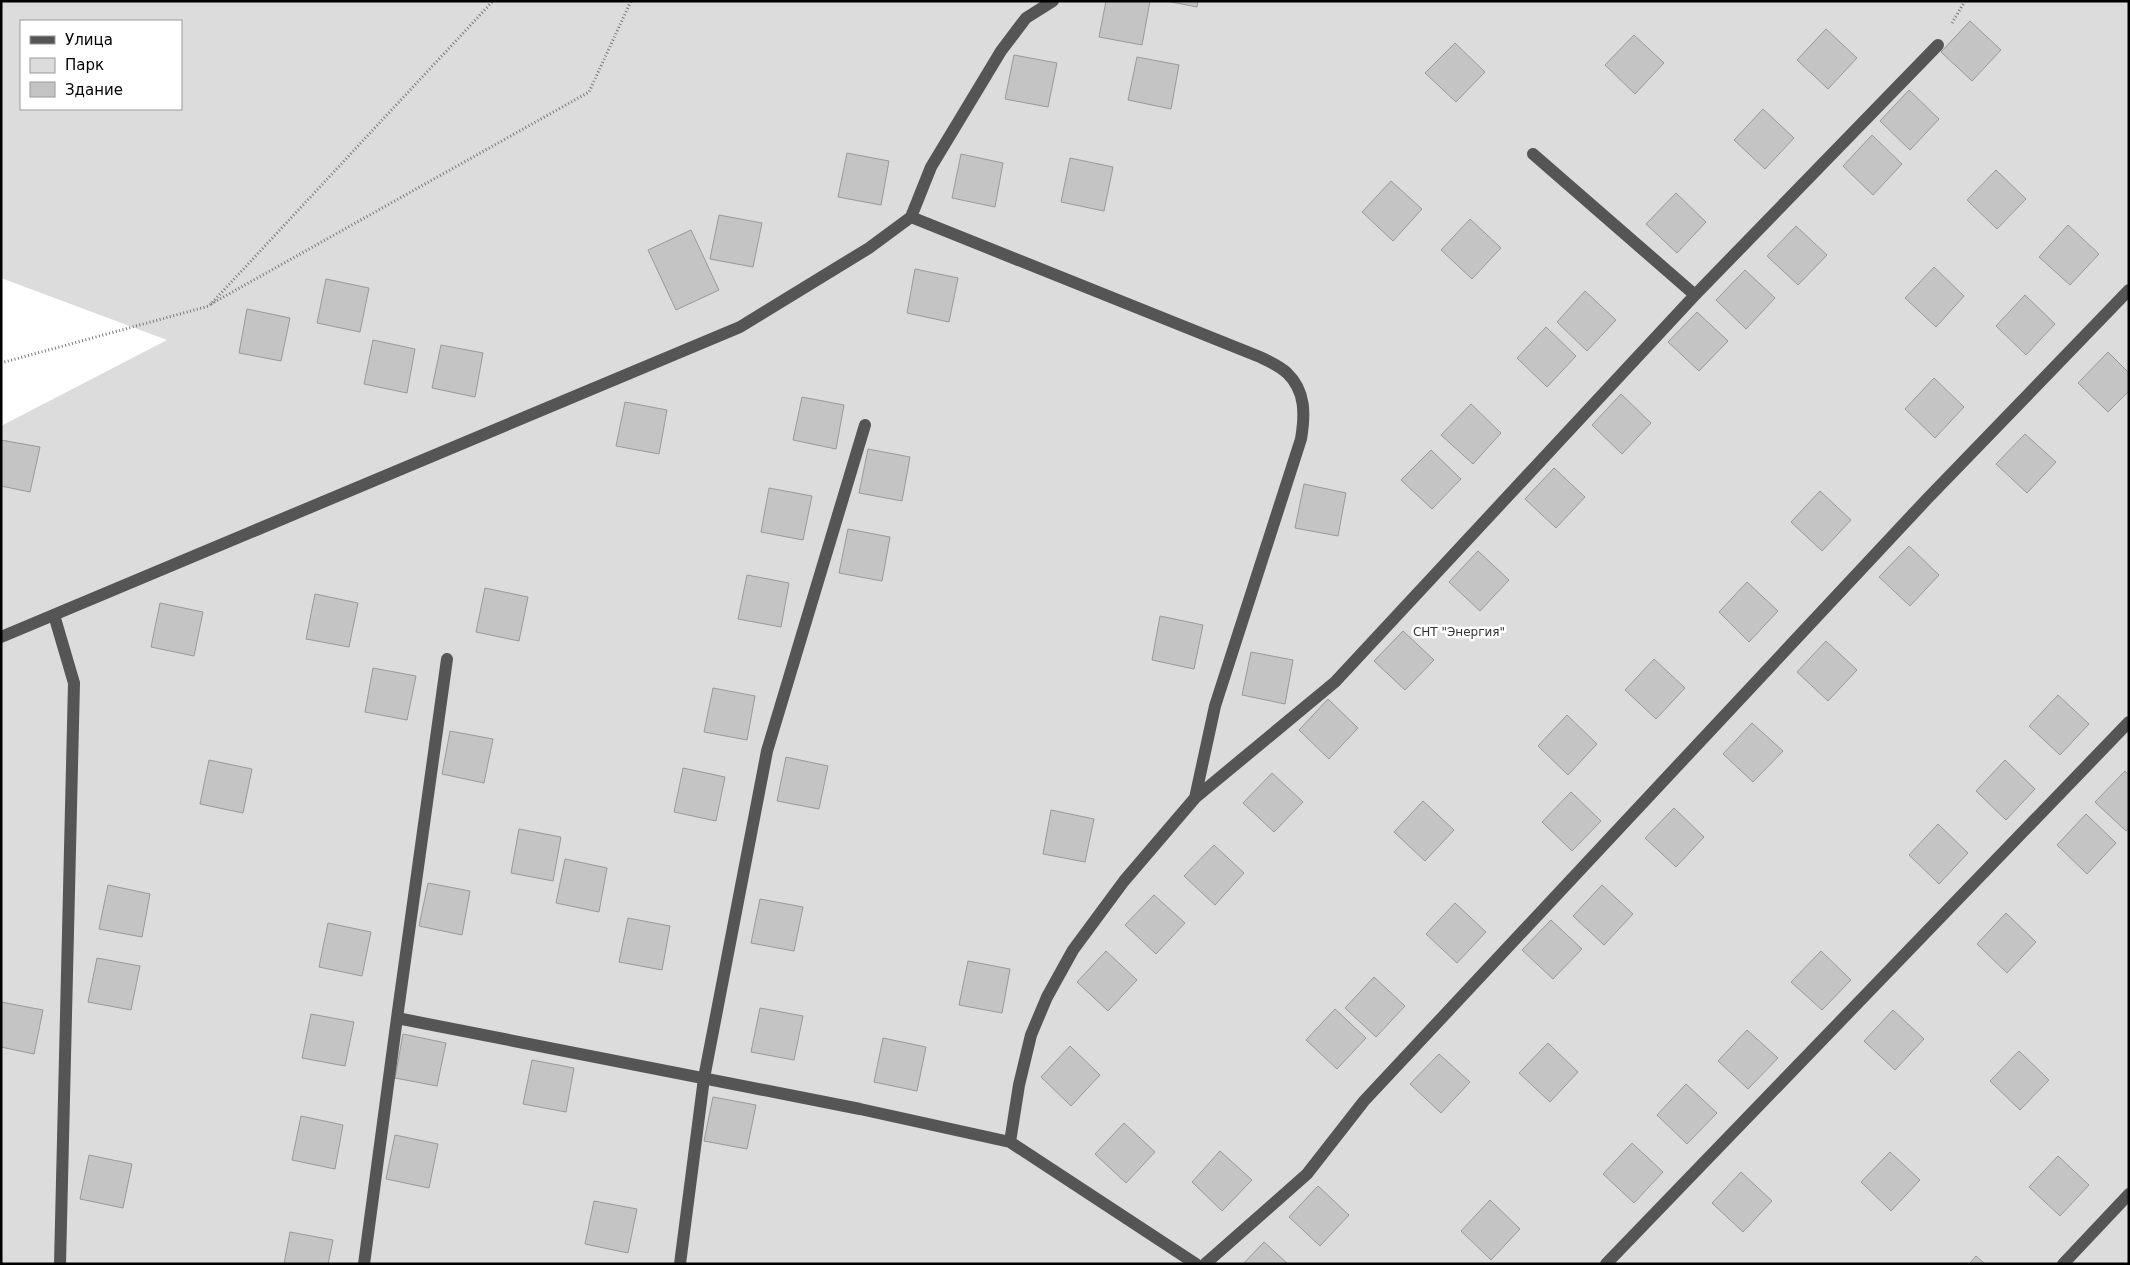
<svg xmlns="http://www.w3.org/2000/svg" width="2130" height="1265" font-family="'DejaVu Sans',sans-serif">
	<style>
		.green { fill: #dcdcdc; fill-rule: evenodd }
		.building { fill: #c4c4c4; stroke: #999 }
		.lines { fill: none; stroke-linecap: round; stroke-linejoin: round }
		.path { stroke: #777; stroke-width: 3; stroke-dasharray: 1 2.5; stroke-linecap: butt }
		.minor { stroke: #555; stroke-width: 12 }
		.labels { text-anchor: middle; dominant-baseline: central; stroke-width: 5; stroke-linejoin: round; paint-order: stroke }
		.park-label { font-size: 12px; fill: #333; stroke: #fff }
	</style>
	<rect width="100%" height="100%" fill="#fff"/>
	<!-- green -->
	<path class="green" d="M1 1H2129V1264H1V426L167 340 1 278ZM21 21H181V109H21Z"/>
	<!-- building -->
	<path class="building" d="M1106 1H1150L1142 45 1099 37Z
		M1166 1H1198L1197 7Z
		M1970 21 2001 50 1972 81 1941 52Z
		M1826 29 1857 58 1828 89 1797 60Z
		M1634 35 1664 63 1635 94 1605 65Z
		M1455 43 1485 72 1456 102 1425 73Z
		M1014 55 1057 63 1048 107 1005 99Z
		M1137 57 1179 65 1171 109 1128 100Z
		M1909 90 1939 119 1910 150 1880 121Z
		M1763 109 1794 138 1765 169 1734 140Z
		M1872 135 1902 164 1873 195 1843 166Z
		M847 153 889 161 881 205 838 197Z
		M961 154 1003 163 995 207 952 198Z
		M1070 158 1113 167 1104 211 1061 202Z
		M1996 170 2026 199 1997 229 1967 200Z
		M1391 181 1422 209 1393 241 1362 212Z
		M1676 193 1706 222 1677 253 1646 224Z
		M719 215 762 223 753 267 710 259Z
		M1470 219 1501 248 1472 279 1441 250Z
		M2068 225 2099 254 2070 285 2039 257Z
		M1796 226 1827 255 1798 285 1767 256Z
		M691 230 719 290 676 310 648 250Z
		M1934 267 1964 296 1936 327 1905 298Z
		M915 269 958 278 949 322 907 313Z
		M1745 270 1775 298 1746 329 1716 300Z
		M326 279 369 288 360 332 317 323Z
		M1585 291 1616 320 1587 351 1557 322Z
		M2025 295 2055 324 2026 355 1996 326Z
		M247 309 290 318 281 361 239 353Z
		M1697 312 1728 341 1699 371 1668 342Z
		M1546 327 1576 356 1547 387 1517 358Z
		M373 340 415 349 407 393 364 384Z
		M441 345 483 353 475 397 432 388Z
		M2108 352 2129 373V391L2108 412 2078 383Z
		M1934 378 1964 407 1935 438 1905 409Z
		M1621 394 1651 423 1622 454 1592 425Z
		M802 397 844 405 836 449 793 440Z
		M625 402 667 410 659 454 616 446Z
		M1471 404 1501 433 1473 464 1441 435Z
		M2025 434 2056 462 2027 493 1996 464Z
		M1 440 40 447 30 492 1 486Z
		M868 449 910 457 902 501 859 493Z
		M1431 450 1461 479 1432 509 1401 480Z
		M1554 468 1585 497 1556 528 1525 499Z
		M1304 484 1346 493 1338 536 1295 528Z
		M769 488 812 496 803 540 761 532Z
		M1820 491 1851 520 1822 551 1791 522Z
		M848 529 890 537 882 581 839 573Z
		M1909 546 1939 575 1910 606 1879 577Z
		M1478 551 1509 580 1480 611 1449 582Z
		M747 575 789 583 781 627 738 619Z
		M1747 582 1778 611 1749 642 1719 612Z
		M485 588 528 597 519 641 476 632Z
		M315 594 358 603 349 647 306 639Z
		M160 603 203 612 194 656 151 647Z
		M1160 616 1203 625 1194 669 1152 660Z
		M1403 631 1434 660 1405 690 1374 661Z
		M1826 641 1857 670 1828 701 1797 672Z
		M1251 652 1293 660 1285 704 1242 695Z
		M1654 659 1685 688 1656 719 1625 690Z
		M373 668 416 676 407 720 365 712Z
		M713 688 755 696 747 740 704 732Z
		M2058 695 2089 724 2060 755 2029 726Z
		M1328 699 1358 728 1329 759 1299 730Z
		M1567 715 1597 744 1568 775 1538 746Z
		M1752 723 1783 751 1753 782 1723 754Z
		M450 731 493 739 484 783 442 774Z
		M786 757 828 766 819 809 777 801Z
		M209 760 252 769 243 813 200 804Z
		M2005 760 2035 789 2006 820 1976 791Z
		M683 768 725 777 716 821 674 812Z
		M2125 771 2129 775V828L2126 831 2095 802Z
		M1272 773 1303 802 1274 832 1243 803Z
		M1571 792 1601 821 1572 851 1542 822Z
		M1423 801 1454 830 1425 861 1394 832Z
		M1674 808 1704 837 1676 867 1645 838Z
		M1051 810 1094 819 1085 862 1043 854Z
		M2086 814 2116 843 2087 874 2057 845Z
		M1938 824 1968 853 1939 884 1909 855Z
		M519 829 561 837 553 881 511 873Z
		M1214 845 1244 873 1215 905 1184 876Z
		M565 859 607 868 599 912 556 903Z
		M428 883 470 891 462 935 419 926Z
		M108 885 150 894 142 937 99 929Z
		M1602 885 1633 914 1604 945 1573 916Z
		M1154 895 1185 923 1156 954 1125 925Z
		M760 899 803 907 794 951 751 943Z
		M1455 903 1486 932 1457 963 1426 934Z
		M2006 913 2036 942 2007 973 1977 944Z
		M628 918 670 926 662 970 619 962Z
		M1551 920 1582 949 1553 979 1522 950Z
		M328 923 371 932 362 976 319 967Z
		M1106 951 1137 980 1108 1011 1077 982Z
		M1821 951 1851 980 1822 1010 1791 982Z
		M97 958 140 966 131 1010 88 1002Z
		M968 961 1010 969 1002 1013 959 1005Z
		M1374 977 1405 1006 1376 1037 1345 1008Z
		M1 1002 43 1010 34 1054 1 1047Z
		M760 1008 803 1016 794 1060 751 1052Z
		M1335 1009 1366 1038 1337 1069 1306 1040Z
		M1893 1010 1924 1039 1895 1070 1864 1041Z
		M311 1014 354 1022 345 1066 302 1058Z
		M1747 1030 1778 1058 1748 1089 1718 1061Z
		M403 1034 446 1043 437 1086 395 1078Z
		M883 1038 926 1047 917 1091 874 1082Z
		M1548 1043 1578 1072 1550 1102 1519 1073Z
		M1070 1046 1100 1075 1071 1106 1041 1077Z
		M2019 1051 2049 1080 2020 1110 1990 1081Z
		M1439 1054 1470 1082 1441 1113 1410 1084Z
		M532 1060 574 1068 566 1112 523 1104Z
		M1686 1084 1717 1113 1687 1144 1657 1115Z
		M713 1097 756 1105 747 1149 704 1141Z
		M301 1116 343 1125 335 1169 292 1160Z
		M1124 1123 1155 1152 1126 1183 1095 1154Z
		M395 1135 438 1144 429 1188 386 1179Z
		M1632 1143 1663 1172 1634 1203 1603 1174Z
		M1220 1151 1252 1180 1222 1211 1192 1182Z
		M1890 1152 1920 1180 1891 1211 1861 1182Z
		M89 1155 132 1164 123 1208 80 1199Z
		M2058 1156 2089 1185 2060 1216 2029 1187Z
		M1741 1172 1772 1201 1743 1232 1712 1203Z
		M1318 1186 1349 1215 1320 1246 1289 1217Z
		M1490 1200 1520 1229 1491 1260 1461 1231Z
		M594 1201 637 1209 628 1253 585 1244Z
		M290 1232 333 1240 328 1264H284Z
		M1264 1242 1288 1264H1243Z
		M1976 1256 1985 1264H1969Z"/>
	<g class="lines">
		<!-- path -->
		<path class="path" d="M1952 23 1965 1
			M211 304 589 92 631 1
			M1 363 209 306 493 1"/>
		<!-- minor -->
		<path class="minor" d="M1533 154 1695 295
			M911 217 1260 357C1268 361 1280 366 1287 373 1306 391 1305 415 1301 439L1215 706 1195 798
			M54 615 74 683 60 1264
			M1 637 740 327 869 248 911 217 931 167 1001 51 1026 18 1053 1
			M447 659 397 1018 860 1109 1010 1142 1196 1264
			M1010 1142 1019 1085 1031 1035 1047 997 1073 950 1124 881 1195 798 1335 682 1695 295 1938 45
			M364 1264 397 1018
			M680 1264 704 1078 767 751 865 425
			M1205 1264 1307 1174 1364 1101 1927 499 2129 290
			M1606 1264 2129 722
			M2063 1264 2129 1194"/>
	</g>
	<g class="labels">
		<!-- park labels -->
		<g class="park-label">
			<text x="1459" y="632">СНТ "Энергия"</text>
		</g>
	</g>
	<!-- border -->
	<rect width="2130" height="1265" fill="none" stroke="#000000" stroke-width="5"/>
	<!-- legend -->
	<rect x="20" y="20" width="162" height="90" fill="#ffffff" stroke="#999999"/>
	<rect x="30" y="36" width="25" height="8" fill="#555555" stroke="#999999"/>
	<text x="65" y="45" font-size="15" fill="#000000">Улица</text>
	<rect x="30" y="58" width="25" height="15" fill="#dcdcdc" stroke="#999999"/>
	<text x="65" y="70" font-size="15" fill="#000000">Парк</text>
	<rect x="30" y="82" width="25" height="15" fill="#c4c4c4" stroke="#999999"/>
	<text x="65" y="95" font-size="15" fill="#000000">Здание</text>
</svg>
